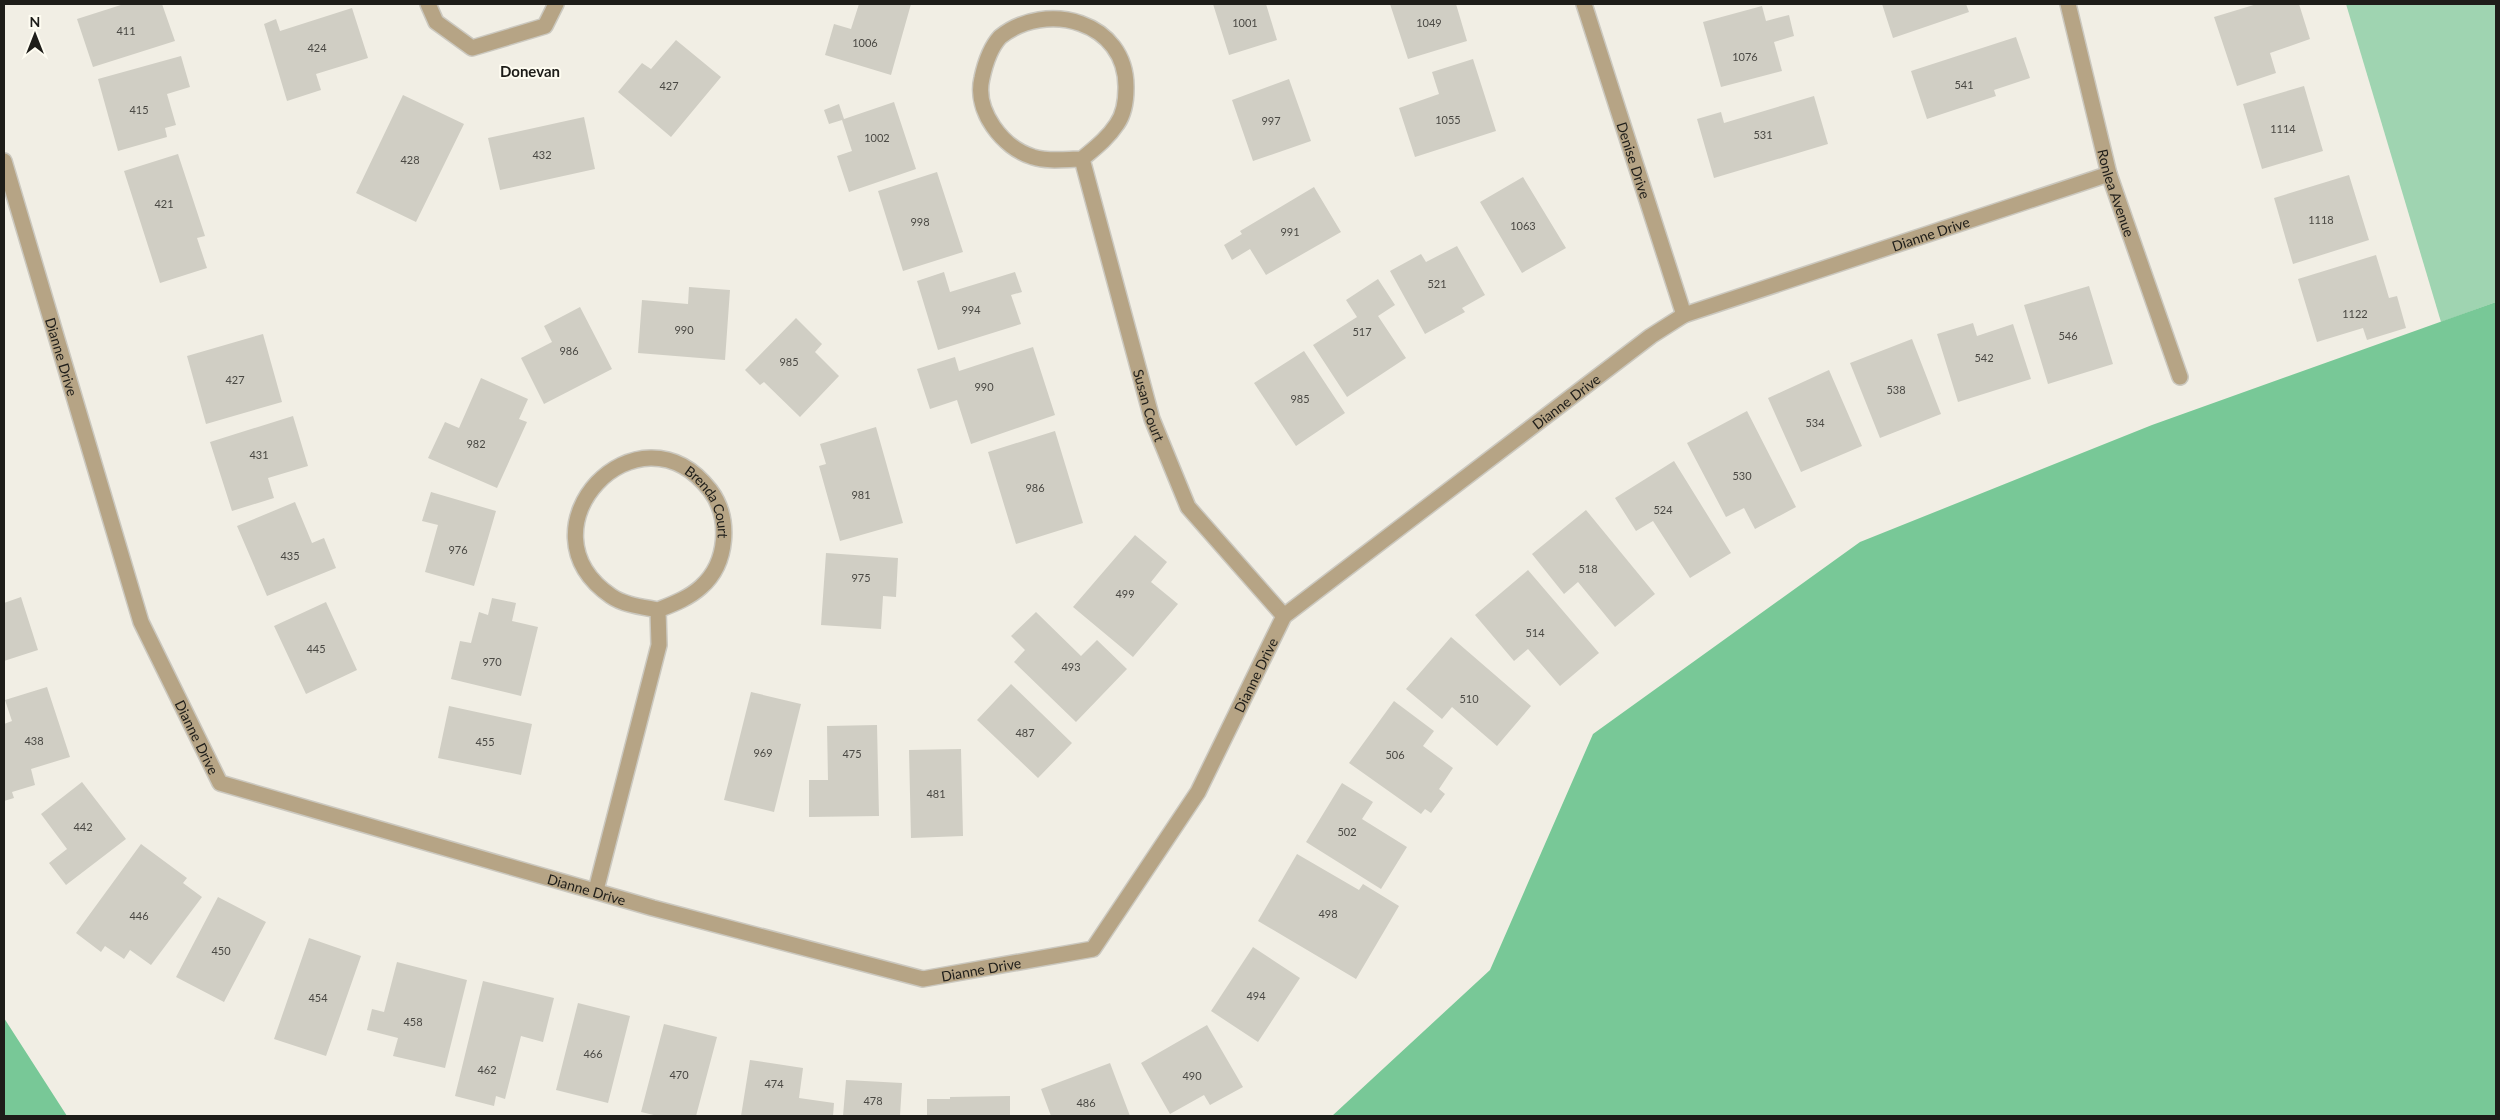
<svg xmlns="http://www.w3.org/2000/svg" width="2500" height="1120" font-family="Lato,sans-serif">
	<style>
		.green { fill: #9fd4b1 }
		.forest { fill: #78c897 }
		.building { fill: #d0cec4 }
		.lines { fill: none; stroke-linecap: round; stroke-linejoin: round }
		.minor-casing { stroke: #cbc8bf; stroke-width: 18 }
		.minor { stroke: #b6a485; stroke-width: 15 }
		.labels { text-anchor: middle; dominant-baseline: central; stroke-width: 4; stroke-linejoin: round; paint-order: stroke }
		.number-label { font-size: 11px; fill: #4a4944 }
		.street-label { font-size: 14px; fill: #1e1d19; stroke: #fefcf1 }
		.neighbourhood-label { font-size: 15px; font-weight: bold; fill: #1e1d19; stroke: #fefcf1 }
	</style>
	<rect width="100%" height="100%" fill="#f1eee4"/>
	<!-- green -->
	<path class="green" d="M2346 4H2496V302L2441 322Z"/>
	<!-- forest -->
	<path class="forest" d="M2496 302V1116H1332L1490 970 1593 734 1860 542 2152 425Z
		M4 1018 67 1116H4Z"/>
	<!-- building -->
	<path class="building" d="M124 4H162L175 41 93 67 77 19Z
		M859 4H911L891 75 825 55 834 24 851 29Z
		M1213 4H1266L1277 40 1229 55Z
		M1390 4H1456L1467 41 1408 59Z
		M1882 4H1966L1969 12 1893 38Z
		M2257 4H2299L2310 39 2270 53 2276 73 2237 86 2214 17Z
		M1762 6 1766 21 1789 15 1794 36 1774 42 1782 71 1721 87 1703 22Z
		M352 8 368 58 316 74 321 90 287 101 264 24 276 19 280 31Z
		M2016 37 2030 78 1994 90 1996 96 1927 119 1911 71Z
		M676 40 721 77 671 137 618 92 642 63 651 69Z
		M181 56 190 87 167 94 176 125 165 128 167 137 118 151 98 79Z
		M1473 59 1496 131 1415 157 1399 108 1439 94 1432 72Z
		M1289 79 1311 141 1253 161 1232 100Z
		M2304 86 2323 151 2262 169 2243 104Z
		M403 95 464 124 416 222 356 193Z
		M1814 96 1828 144 1714 178 1697 119 1721 112 1724 123Z
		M894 102 916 169 849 192 837 156 852 151 842 120 829 124 824 110 839 104 844 119Z
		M584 117 595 169 500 190 488 138Z
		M178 154 205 236 197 238 207 268 160 283 124 171Z
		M937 172 963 252 903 271 878 191Z
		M2349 175 2369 240 2293 264 2274 198Z
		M1523 177 1566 248 1522 273 1480 202Z
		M1314 187 1341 232 1266 275 1250 249 1232 260 1224 245 1242 234 1240 231Z
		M1457 246 1485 295 1462 308 1465 312 1425 334 1390 271 1421 254 1426 262Z
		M2376 255 2389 298 2397 296 2406 328 2367 340 2363 328 2317 342 2298 279Z
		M944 272 950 292 1015 272 1022 292 1011 295 1021 324 938 350 917 281Z
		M1378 279 1395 305 1378 316 1406 358 1347 397 1313 345 1357 317 1346 300Z
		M2089 286 2113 364 2048 384 2024 305Z
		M689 287 730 290 725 360 638 353 642 300 688 304Z
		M580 307 612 369 544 404 521 358 552 342 544 326Z
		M796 318 822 344 815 352 839 376 800 417 764 382 760 385 745 370Z
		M1973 323 1977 336 2013 324 2031 379 1958 402 1937 334Z
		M263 334 282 402 206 424 187 356Z
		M1912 339 1941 414 1880 438 1850 363Z
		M1033 347 1055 415 971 444 957 400 930 409 917 369 955 357 959 371Z
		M1304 351 1345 413 1296 446 1254 383Z
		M1829 370 1862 446 1801 472 1768 398Z
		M481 378 528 399 519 419 527 422 497 488 428 458 445 422 459 428Z
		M1747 411 1796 507 1755 529 1744 508 1726 517 1687 443Z
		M293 416 308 466 268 478 274 498 232 511 210 442Z
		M876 427 903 523 840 541 819 466 826 464 820 444Z
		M1055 431 1083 523 1016 544 988 452Z
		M1674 461 1731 553 1690 578 1653 521 1636 531 1615 498Z
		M431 492 496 511 474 586 425 572 438 525 422 521Z
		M295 502 312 543 324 538 336 568 267 596 237 526Z
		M1586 510 1655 594 1615 627 1578 582 1564 594 1532 554Z
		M1135 535 1167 562 1151 582 1178 604 1133 657 1073 607Z
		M826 553 898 558 896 597 883 596 881 629 821 625Z
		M1528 570 1599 653 1560 686 1528 649 1514 661 1475 615Z
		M21 597 38 650 4 661V603Z
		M492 598 516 603 512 621 538 627 521 696 451 679 460 641 471 643 479 612 488 615Z
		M326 602 357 670 306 694 274 626Z
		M1036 612 1081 656 1097 640 1127 669 1076 722 1014 662 1025 650 1011 636Z
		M1451 637 1531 706 1497 746 1452 707 1442 719 1406 689Z
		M1011 684 1072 743 1038 778 977 720Z
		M47 687 70 757 31 769 35 785 12 792 14 798 4 801V724L12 721 5 700Z
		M751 692 801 704 774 812 724 800Z
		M1394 701 1434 731 1423 746 1453 768 1439 789 1445 794 1431 813 1425 809 1421 814 1349 763Z
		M449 706 532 724 521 775 438 758Z
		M877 725 879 816 809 817V780H828L827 726Z
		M961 749 963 836 911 838 909 750Z
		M82 782 126 839 66 885 49 863 67 849 41 814Z
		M1342 783 1373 802 1362 819 1407 847 1381 889 1306 842Z
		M141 844 187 878 183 883 202 897 151 965 130 950 124 959 105 946 101 952 76 933Z
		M1297 854 1359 890 1363 884 1399 906 1356 979 1258 921Z
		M218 897 266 922 224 1002 176 977Z
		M309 938 361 956 326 1056 274 1039Z
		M1253 947 1300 978 1258 1042 1211 1011Z
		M397 962 467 980 445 1068 393 1056 398 1038 367 1030 372 1009 384 1012Z
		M483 981 554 998 543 1042 521 1036 505 1099 496 1096 494 1106 455 1096Z
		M578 1003 630 1016 608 1103 556 1090Z
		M664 1024 717 1037 696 1116H658L641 1112Z
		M1207 1025 1243 1087 1210 1105 1204 1095 1170 1114 1141 1063Z
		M750 1060 803 1068 799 1098 834 1103 833 1116H741Z
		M1110 1063 1130 1116H1051L1041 1089Z
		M846 1080 902 1083 900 1116H843Z
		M1010 1096V1116H927V1099H950V1097Z"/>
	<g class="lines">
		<!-- minor casing -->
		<g class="minor-casing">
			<g id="minor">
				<path d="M428 4 436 22 472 48 545 26 556 4"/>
				<path id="s1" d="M1584 4 1684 315"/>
				<path id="s2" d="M2068 4 2109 174 2180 377"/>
				<path id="s3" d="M1082 159C1067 159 1048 162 1033 157 1003 148 974 111 982 78 985 64 990 48 1000 37 1046 0 1127 21 1126 88 1126 100 1124 114 1117 124 1108 138 1095 148 1082 159L1152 419 1188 507 1284 616"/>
				<path id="s4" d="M4 161 141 622 220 783 653 908 923 979 1093 949 1198 792 1284 616 1651 336 1684 315 2109 174"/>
				<path id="s5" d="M596 890 659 645 658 610C643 607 624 605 611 596 514 529 638 397 710 490 731 518 728 563 701 587 689 598 673 604 658 610"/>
			</g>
		</g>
		<!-- minor -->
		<use href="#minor" class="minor"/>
	</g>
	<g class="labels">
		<!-- number labels -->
		<g class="number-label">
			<text x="1245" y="22">1001</text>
			<text x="1429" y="22">1049</text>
			<text x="126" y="30">411</text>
			<text x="865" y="42">1006</text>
			<text x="317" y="47">424</text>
			<text x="1745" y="56">1076</text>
			<text x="1964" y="84">541</text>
			<text x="669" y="85">427</text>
			<text x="139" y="109">415</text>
			<text x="1448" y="119">1055</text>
			<text x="1271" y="120">997</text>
			<text x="2283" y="128">1114</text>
			<text x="1763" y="134">531</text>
			<text x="877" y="137">1002</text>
			<text x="542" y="154">432</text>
			<text x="410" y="159">428</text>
			<text x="164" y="203">421</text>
			<text x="2321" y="219">1118</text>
			<text x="920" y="221">998</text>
			<text x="1523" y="225">1063</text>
			<text x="1290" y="231">991</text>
			<text x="1437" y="283">521</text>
			<text x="971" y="309">994</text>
			<text x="2355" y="313">1122</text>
			<text x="684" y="329">990</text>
			<text x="1362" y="331">517</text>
			<text x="2068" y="335">546</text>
			<text x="569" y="350">986</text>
			<text x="1984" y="357">542</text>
			<text x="789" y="361">985</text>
			<text x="235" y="379">427</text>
			<text x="984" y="386">990</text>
			<text x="1896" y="389">538</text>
			<text x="1300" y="398">985</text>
			<text x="1815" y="422">534</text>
			<text x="476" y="443">982</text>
			<text x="259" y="454">431</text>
			<text x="1742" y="475">530</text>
			<text x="1035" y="487">986</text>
			<text x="861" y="494">981</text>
			<text x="1663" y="509">524</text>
			<text x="458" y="549">976</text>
			<text x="290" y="555">435</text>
			<text x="1588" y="568">518</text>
			<text x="861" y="577">975</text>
			<text x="1125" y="593">499</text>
			<text x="1535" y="632">514</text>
			<text x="316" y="648">445</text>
			<text x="492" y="661">970</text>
			<text x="1071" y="666">493</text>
			<text x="1469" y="698">510</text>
			<text x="1025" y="732">487</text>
			<text x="34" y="740">438</text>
			<text x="485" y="741">455</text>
			<text x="763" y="752">969</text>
			<text x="852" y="753">475</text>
			<text x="1395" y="754">506</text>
			<text x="936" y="793">481</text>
			<text x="83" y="826">442</text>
			<text x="1347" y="831">502</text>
			<text x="1328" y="913">498</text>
			<text x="139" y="915">446</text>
			<text x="221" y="950">450</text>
			<text x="1256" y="995">494</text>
			<text x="318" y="997">454</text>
			<text x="413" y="1021">458</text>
			<text x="593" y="1053">466</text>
			<text x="487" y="1069">462</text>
			<text x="679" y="1074">470</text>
			<text x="1192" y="1075">490</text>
			<text x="774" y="1083">474</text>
			<text x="873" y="1100">478</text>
			<text x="1086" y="1102">486</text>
		</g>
		<!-- street labels -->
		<g class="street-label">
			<text stroke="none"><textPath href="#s1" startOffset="164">Denise Drive</textPath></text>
			<text stroke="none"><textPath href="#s2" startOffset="195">Ronlea Avenue</textPath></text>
			<text stroke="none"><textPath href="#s4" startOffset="2708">Dianne Drive</textPath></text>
			<text stroke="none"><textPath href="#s4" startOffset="204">Dianne Drive</textPath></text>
			<text stroke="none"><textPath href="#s4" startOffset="2302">Dianne Drive</textPath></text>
			<text stroke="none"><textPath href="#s3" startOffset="709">Susan Court</textPath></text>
			<text stroke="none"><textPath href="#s5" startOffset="609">Brenda Court</textPath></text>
			<text stroke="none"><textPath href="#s4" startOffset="1882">Dianne Drive</textPath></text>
			<text stroke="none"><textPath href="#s4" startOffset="609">Dianne Drive</textPath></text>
			<text stroke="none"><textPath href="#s4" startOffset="1042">Dianne Drive</textPath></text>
			<text stroke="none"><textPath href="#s4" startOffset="1449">Dianne Drive</textPath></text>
		</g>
		<!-- neighbourhood labels -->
		<g class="neighbourhood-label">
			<text x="530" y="71">Donevan</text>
		</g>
	</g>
	<!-- border -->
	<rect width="2500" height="1120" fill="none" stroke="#1e1d19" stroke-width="10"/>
	<!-- north arrow -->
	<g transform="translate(35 35)" stroke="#fefcf1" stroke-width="4" paint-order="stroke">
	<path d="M0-4L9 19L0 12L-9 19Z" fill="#1e1d19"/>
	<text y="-8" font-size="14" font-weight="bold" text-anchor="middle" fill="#1e1d19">N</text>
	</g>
</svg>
